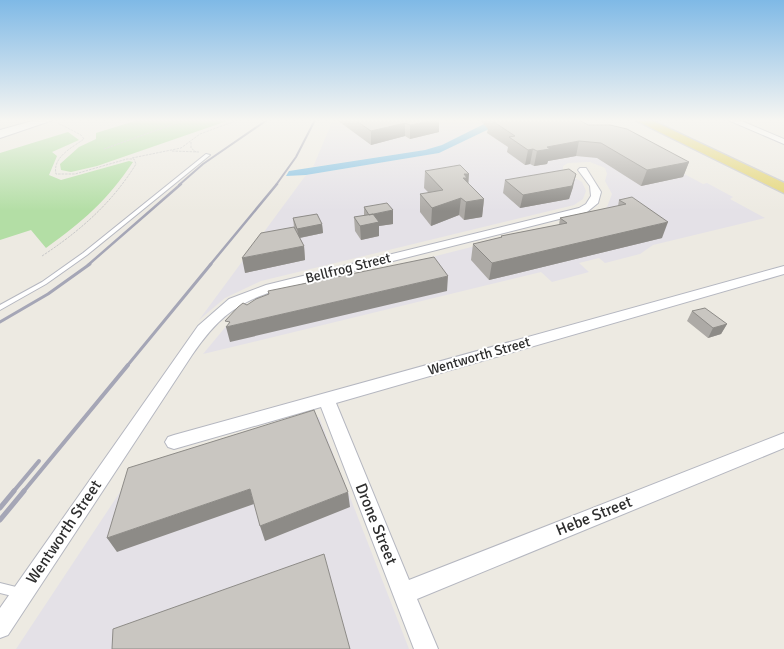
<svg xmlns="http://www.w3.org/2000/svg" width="784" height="649" font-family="Signika,sans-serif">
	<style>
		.industrial { fill: #e4e1e7 }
		.green { fill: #b3dea5 }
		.water { fill: #81c0e3 }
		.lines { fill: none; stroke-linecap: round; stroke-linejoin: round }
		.lane-casing { stroke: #b5b7c0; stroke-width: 2 }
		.street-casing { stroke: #b5b7c0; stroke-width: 2 }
		.secondary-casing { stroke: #b5b7c0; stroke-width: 2 }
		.primary-casing { stroke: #c9c9c9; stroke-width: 3 }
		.path { stroke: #c9c9c9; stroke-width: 1; stroke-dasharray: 2.5 1; stroke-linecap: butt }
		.lane { fill: #fff; fill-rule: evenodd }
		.street { fill: #fff; fill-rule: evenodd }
		.secondary { fill: #fff; fill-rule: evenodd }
		.primary { fill: #e3d471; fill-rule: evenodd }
		.rail-far4 { stroke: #a5a6b6; stroke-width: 2 }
		.rail-far3 { stroke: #a5a6b6; stroke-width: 2.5 }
		.rail-far2 { stroke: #a5a6b6; stroke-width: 3 }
		.rail-far1 { stroke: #a5a6b6; stroke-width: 4 }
		.rail { stroke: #a5a6b6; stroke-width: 5 }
		.wall { fill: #adaaa6 }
		.shaded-wall { fill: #8d8b87 }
		.building { fill: #c9c6c1; stroke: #8d8b87 }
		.labels { text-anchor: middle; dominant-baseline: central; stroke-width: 4; stroke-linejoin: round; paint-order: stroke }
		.street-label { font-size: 14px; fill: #2e2e2e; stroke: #fff }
		.near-street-label { font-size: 16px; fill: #2e2e2e; stroke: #fff }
	</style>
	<rect width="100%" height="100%" fill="#edeae2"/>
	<!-- industrial -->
	<path class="industrial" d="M333 120H492L442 145 425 150 313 167Z
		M508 120H584L703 184 707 183 733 197 730 199 765 218 653 245 640 254 605 263 599 258 579 263 589 272 552 282 541 272 203 354 233 318 278 296 582 219 607 207 612 194 605 181 607 174 605 168 590 162 568 163 563 166V171L582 182 586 191 583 199 574 205 261 281 225 298 199 320 306 175 439 153Z
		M319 417 409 649H16L134 471Z"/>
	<!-- green -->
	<path class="green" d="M138 120H230L97 166 71 172 61 170 60 164 79 147 96 139V133Z
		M68 132 79 140 52 152 57 156 49 175 61 180 129 161 133 162C107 201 83 221 46 248L31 230 0 240V153Z"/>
	<!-- water -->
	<path class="water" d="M492 120H508L439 153 306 175 286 176 289 171 425 150 442 145Z"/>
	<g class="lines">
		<!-- lane casing -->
		<g class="lane-casing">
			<path id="lane" d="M206 154 210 155 87 255 46 284 0 310V305L42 282 83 253Z
				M0 583 24 589 25 593 24 597 20 598 0 593Z"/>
		</g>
		<!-- street casing -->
		<g class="street-casing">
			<path id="street" d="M728 120H739L784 139V144Z
				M580 168H586L601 192 598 203 587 212 274 291C234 304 216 320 192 355L8 635 0 638V608L198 326 229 299 266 285 579 208 586 204 591 196 590 186 578 170Z
				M784 266V274L336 403 409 580 784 433V448L417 599 438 649H414L321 407 174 449 168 447 165 442 168 437 174 435Z"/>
		</g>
		<!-- secondary casing -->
		<g class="secondary-casing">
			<path id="secondary" d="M36 120H53L0 138V130Z"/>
		</g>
		<!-- primary casing -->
		<g class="primary-casing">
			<path id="primary" d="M635 120H651L784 183V193Z"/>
		</g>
		<!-- path -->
		<path class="path" d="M191 142V148L196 152
			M104 149 185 120
			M172 151 199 152
			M132 158 181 148 200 134 238 120
			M42 256C80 231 112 203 136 164L134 159H127L75 174H56C52 157 73 147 84 139L81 135 58 123"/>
		<!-- lane -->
		<use href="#lane" class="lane"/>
		<!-- street -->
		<use href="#street" class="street"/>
		<!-- secondary -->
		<use href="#secondary" class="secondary"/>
		<!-- primary -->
		<use href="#primary" class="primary"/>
		<!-- rail-far4 -->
		<path class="rail-far4" d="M179 185 203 164 267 120
			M276 185 296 157 315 120"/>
		<!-- rail-far3 -->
		<path class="rail-far3" d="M88 265 181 184
			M210 265 277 184"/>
		<!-- rail-far2 -->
		<path class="rail-far2" d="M0 322 48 294 90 264
			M127 366 211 264"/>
		<!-- rail-far1 -->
		<path class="rail-far1" d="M13 492 39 461
			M23 492 128 365"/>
		<!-- rail -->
		<path class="rail" d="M0 508 14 491
			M0 520 24 491"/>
	</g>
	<!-- wall -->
	<path class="wall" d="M337 120H439V132L410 139 405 136 371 145Z
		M480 120H579L588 125 689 162 683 177 641 186 597 158 576 156 548 161 547 164 534 166 530 164 525 165 507 152 508 147 487 133 488 129Z
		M425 171 468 184 484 199 482 217 464 220 459 215 431 226 420 212V194L429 193 424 188Z
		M505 180 573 187 569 199 520 208 503 193Z
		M632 197 662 238 489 280 471 260 473 244 501 238V236L559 225 560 218 618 206 619 200Z
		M364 207 393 224 379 226V236L361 240 355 231 354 217 364 216Z
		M293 218 322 224 323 233 300 238 304 246 305 260 245 273 294 227Z
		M692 311 727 324 721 334 708 338 687 321Z"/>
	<!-- shaded-wall -->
	<path class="shaded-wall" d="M434 120H439V132L410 139V125Z
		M405 123V136L371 145V131Z
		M579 141 576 156 548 161 547 164 534 166 537 151 547 147Z
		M533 149 530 164 525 165 528 150Z
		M689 162 683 177 641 186 647 170Z
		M464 174H469L468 190 461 195Z
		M576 174 573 187 569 199 520 208 523 195Z
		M461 198 459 215 431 226 432 208Z
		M484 199 482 217 464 220 466 202Z
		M393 210V224L379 226V236L361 240 360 226 369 215Z
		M668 222 662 238 489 280 492 263Z
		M322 224 323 233 299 238 297 229Z
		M304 246 305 260 245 273 242 258Z
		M448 276 447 291 230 342 226 327Z
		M727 324 721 334 708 338 713 328Z
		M250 489 254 504 117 552 107 538Z
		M348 492 350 507 265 541 260 526Z"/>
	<!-- building -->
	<path class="building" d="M355 120H434L410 125 405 123 371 131Z
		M491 120H579L588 125H610L627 129 689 162 647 170 601 143 579 141 547 147 550 149 537 151 533 149 528 150 509 137 515 136Z
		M460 165 469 174H464L467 178H463L484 199 466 202 461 198 432 208 420 194 443 190 425 171Z
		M569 169 576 174 572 186 523 195 505 180Z
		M632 197 668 222 492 263 473 244 502 237 501 236 567 223 560 218 626 204 619 200Z
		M387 203 393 210 369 215 364 207Z
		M317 214 322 224 297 229 293 218Z
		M373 214 379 222 360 226 354 217Z
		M294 227 304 246 242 258 261 233Z
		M434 257 448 276 226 327 230 322 225 321 238 307 243 303 247 305 256 299 269 294 268 291Z
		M705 308 727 324 713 328 692 311Z
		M314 410 348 492 260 526 250 489 107 538 128 468Z
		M324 554 350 649H112L113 629Z"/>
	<!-- sky -->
	<linearGradient id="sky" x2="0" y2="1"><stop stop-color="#7fb9e6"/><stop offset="0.57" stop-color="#f7f6f2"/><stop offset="1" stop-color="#f7f6f2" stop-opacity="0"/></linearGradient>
	<rect width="784" height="211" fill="url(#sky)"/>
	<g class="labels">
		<!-- street labels -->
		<g class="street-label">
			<text transform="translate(348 268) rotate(-14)">Bellfrog Street</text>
			<text transform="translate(479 356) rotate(-16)">Wentworth Street</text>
		</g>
		<!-- near-street labels -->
		<g class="near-street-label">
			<text transform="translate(594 516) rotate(-22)">Hebe Street</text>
			<text transform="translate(376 524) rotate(68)">Drone Street</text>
			<text transform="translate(64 532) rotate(-56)">Wentworth Street</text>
		</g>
	</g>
</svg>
